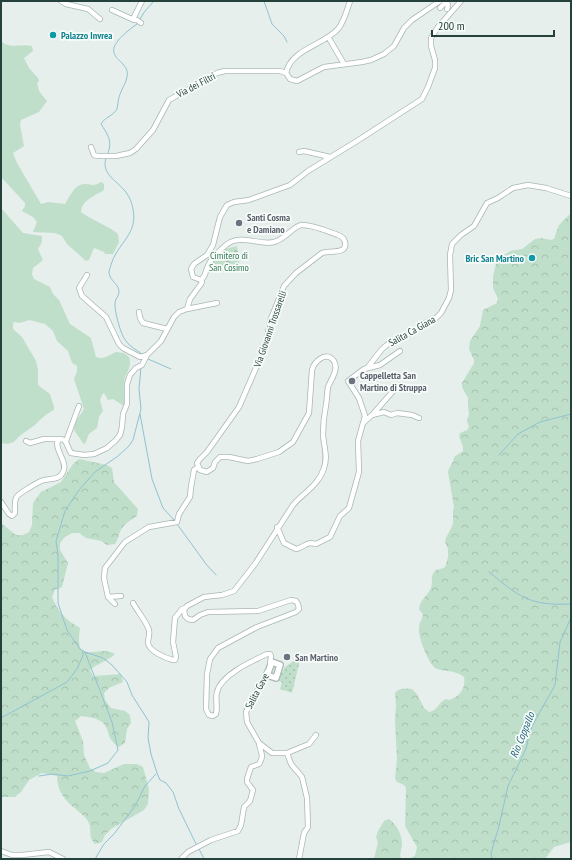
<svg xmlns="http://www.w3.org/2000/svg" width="572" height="860" font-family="'PT Sans Narrow',sans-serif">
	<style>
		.grass { fill: #c0dfcb }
		.forest { fill: url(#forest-crowns) }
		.cemetery { fill: url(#cemetery-stones) }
		.park { fill: url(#park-dots) }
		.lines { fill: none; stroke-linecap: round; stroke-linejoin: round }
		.stream { stroke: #90c2d2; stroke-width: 1 }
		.minor-casing { stroke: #a8b7b4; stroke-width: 6 }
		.tertiary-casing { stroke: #a8b7b4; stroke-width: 8 }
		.minor { stroke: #fff; stroke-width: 4.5 }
		.tertiary { stroke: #fff; stroke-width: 5.5 }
		.culture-dot { fill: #0f9aa8; stroke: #f7fbf9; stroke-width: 1.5 }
		.worship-dot { fill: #6b7280; stroke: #f7fbf9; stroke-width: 1.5 }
		.labels { text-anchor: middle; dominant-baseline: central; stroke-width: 3.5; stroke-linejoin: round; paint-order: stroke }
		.culture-label { font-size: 10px; font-weight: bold; fill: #0d838f; stroke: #f7fbf9; text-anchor: start }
		.street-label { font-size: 10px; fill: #25413c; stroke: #f7fbf9 }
		.worship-label { font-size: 10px; font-weight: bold; fill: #5b616d; stroke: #f7fbf9; text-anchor: start }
		.park-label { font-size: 10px; fill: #307752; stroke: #f7fbf9 }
		.water-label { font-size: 11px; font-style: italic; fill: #1f657d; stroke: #f7fbf9 }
	</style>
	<defs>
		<pattern id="forest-crowns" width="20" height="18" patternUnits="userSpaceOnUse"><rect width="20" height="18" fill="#c0dfcb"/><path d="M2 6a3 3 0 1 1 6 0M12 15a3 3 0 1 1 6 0" fill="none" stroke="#a5c1af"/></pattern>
		<pattern id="cemetery-stones" width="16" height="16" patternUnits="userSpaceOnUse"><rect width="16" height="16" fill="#c0dfcb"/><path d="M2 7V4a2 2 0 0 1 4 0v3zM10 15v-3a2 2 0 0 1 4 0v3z" fill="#a5c1af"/></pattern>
		<pattern id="park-dots" width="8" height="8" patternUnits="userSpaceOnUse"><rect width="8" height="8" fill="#c0dfcb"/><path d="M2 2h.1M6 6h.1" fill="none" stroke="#a5c1af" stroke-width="1.8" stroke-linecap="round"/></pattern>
	</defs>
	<rect width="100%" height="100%" fill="#e6efec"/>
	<!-- grass -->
	<path class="grass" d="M1 41C10 50 21 43 32 46L33 51 24 58 29 68 38 78 39 81 37 83 39 91 47 101 39 112 21 120 20 125 24 146 13 153 17 163 41 204 48 202 65 204C70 196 75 183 86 184 93 185 94 186 101 182L104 184V190C95 196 82 200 81 212 93 221 107 225 118 234L119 242 113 254H105L104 252 94 248 89 260 86 261 67 244 62 236 55 233 33 232 37 222 33 217 22 211 25 206V203L1 177Z
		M1 208 23 233 42 236V242L38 249 43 260 33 268 32 274 34 279 50 287 53 294 59 300 70 324 91 338 96 357C105 360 108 355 116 352L124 353 129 357C133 369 124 373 124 384 123 392 126 399 124 406L113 399 108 400 104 393 102 395 100 400 103 411 99 417 97 428 89 434 85 444 83 443 74 430 75 423 84 409 74 379 77 371V366L72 363 68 351 57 341 53 331 45 324 29 320 20 323 14 322 13 324V329L22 337 36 361 38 370V384L39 386 50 394 54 407V410C46 414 42 418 36 424 29 430 20 434 14 442L8 444 1 443Z"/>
	<!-- forest -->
	<path class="forest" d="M571 213V842L554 847 545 859H410L412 857 415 856 417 847 405 826 406 788 404 785 397 782 395 779 397 759 395 721 396 705 395 693C399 688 406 688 412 689L417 694 424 708 429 712C438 711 438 702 446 699L449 700C460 697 466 688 464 677 455 670 448 672 437 669 429 666 417 635 419 627 419 622 423 619 423 615L419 609C420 600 426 597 430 590 434 584 429 577 435 571 437 569 441 569 444 568L446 565 448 557V549L445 542 446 538 453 524V510L454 507 448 472C449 466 454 463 454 457L463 451V447L459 436 460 433 467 430 469 427 467 421 469 414 468 406V398L462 387V383L474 363V360L469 349 470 341 480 326 483 310 497 303 498 299 493 288V276L497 260 510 251 522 249 535 239 541 238 550 240 554 239 559 225Z
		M79 459 107 465 112 468 114 482 138 509 137 516C131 520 123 524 120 532 118 536 118 540 115 544L107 545 101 541 86 538 79 533H72L65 537 60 543V550L68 563 62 587 55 590 52 597C58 612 66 620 80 628 74 669 97 643 115 654 108 661 98 663 90 670L93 676 121 674 123 682 109 688 104 693 105 700 111 708 125 711 130 715 131 723 127 729 125 743 119 747C105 738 111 731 103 723 98 718 88 717 81 716L75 721 83 741 84 755 90 768 96 772 104 773 124 764H137L143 767 149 789 148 804 144 810 111 829 105 835 102 842 95 844C87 835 93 830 88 821 85 816 81 814 77 810 65 801 57 791 57 776L42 773 29 780 21 792 15 797H1V523L16 535H23L29 532 32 525 33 503 41 492 61 482 73 464Z
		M389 819C396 824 402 834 402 843 402 849 399 853 401 859H374L378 842 376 837 378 831 384 821Z"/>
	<!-- cemetery -->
	<path class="cemetery" d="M237 246 240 268 230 271 209 272 210 266 225 249Z"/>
	<!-- park -->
	<path class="park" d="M301 656 292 693 280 689 282 682 278 681 285 667Z"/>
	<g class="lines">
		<!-- stream -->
		<path class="stream" d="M264 1 272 24 284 36 287 42
			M140 19 145 11 154 1
			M108 153C113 140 107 134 101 124 105 117 113 116 117 109 118 105 118 100 119 97 121 90 126 83 127 77 132 57 88 59 137 24
			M106 158C101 174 116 180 124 190 129 195 132 203 133 209 138 234 119 242 112 262 111 265 109 270 109 273 110 281 119 284 119 292 119 296 115 299 115 303 114 310 121 336 126 341 130 347 137 350 142 354
			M148 359 171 369
			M141 367 139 389 141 409 133 440 129 446 118 456 95 472 79 490 65 511 56 541 58 555V603L67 630 80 649 85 652 103 658 112 665 127 682 132 695 149 722 148 738 151 754 157 773 160 780 166 783 173 792 179 809 197 846
			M140 414 152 479 163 508 175 521
			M499 455 518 434 540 422 571 414
			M177 524 206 564 216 575
			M489 572C520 597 529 606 571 604
			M1 718 67 682 77 669 84 653
			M39 776 52 774 68 776 90 771 108 763 118 750 112 722 85 652
			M199 849 204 859
			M95 859 104 844 114 834 135 806 145 786 156 774
			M492 859 491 853 499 826 508 786 526 749 530 731 536 719 555 685 560 642 571 618"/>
		<!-- minor casing -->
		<g class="minor-casing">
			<path id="minor" d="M61 1 66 4 88 9 100 19
				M350 1C347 10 344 22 338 29 324 45 291 49 286 73L290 79 297 81 324 67 362 62 371 60 384 54 394 46 404 28 412 20 440 1
				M440 8 447 1
				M447 9 448 6 447 1
				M112 10 134 20H137L141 23
				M133 19 142 1
				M330 40 344 64
				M91 147 94 155 97 156H116L130 153 136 149 153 130 169 100 217 73 225 71H280L286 73
				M299 152 304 151 330 157
				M87 275 79 288 82 296 106 317 119 344 123 348 140 357 147 355
				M187 309 190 299 201 284 202 282 201 280
				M139 312 140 318 143 323 167 329
				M368 367 382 349 388 344 417 330 423 324 436 318 441 313 449 298 451 290 450 255 452 244 461 235 474 226 487 203 498 198 513 188 528 185 546 188 571 196
				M373 414 394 390
				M363 423 372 415 384 412 391 415 397 413 412 415 419 418
				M26 441 30 443 44 439H59
				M66 441 79 406
				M1 502 9 514 12 516 15 513C15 508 14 503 16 498 17 494 37 483 41 481 49 478 59 481 63 472 69 462 52 448 59 439 67 438 67 447 71 453L84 455 94 454 107 448 115 441 120 435 122 427 123 414 127 404V384L130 375 136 368 142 365 147 355 161 341 174 317 179 312 187 309 217 303
				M277 527 284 543 296 549C305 547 306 541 316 544L330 537 340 516 349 508 359 472 358 441 365 416 359 398 348 381 364 369 380 365 400 351
				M108 597 121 596
				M133 603C138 612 146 621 149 630 150 635 148 638 148 643 149 651 165 658 173 660H175L176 657 173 642 175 618 182 609 185 608
				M115 604 108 597 104 578 105 568 125 542 149 527 177 522 179 514 190 497 191 487 194 470 198 467
				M270 665 271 656 270 654H267C252 661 221 675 217 692 215 699 218 706 216 714L213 716 209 715 206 709 207 674 210 659 218 648 257 627 296 612 299 609 298 604 296 601 291 600 258 611 208 612 200 615 193 620 188 619 185 616 184 610 187 606 204 597 222 595 234 591 255 564 293 505C303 493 319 485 324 468 328 457 324 447 323 435 323 425 324 415 326 405 327 399 327 393 328 387 331 379 339 370 334 361 326 350 314 362 312 370L309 413 293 442 279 452 257 459 248 461 229 457H220L215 462 213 468 207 472 200 470 197 463 200 459 207 452 239 407 266 345 270 321 284 286 296 273 322 253C329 250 348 255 345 242 344 238 341 236 338 235 327 231 314 225 302 225 294 225 286 239 274 242 260 246 241 233 226 245 220 250 211 259 208 266 205 272 206 276 201 280L193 277 191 269 194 264 207 255 213 245 220 217 227 205 234 202 249 200 290 185 308 171 357 141 422 99 428 87 435 68V60L431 46V38L438 27 461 1
				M267 672 246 712 247 722 259 743 272 753H287L309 744 316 735
				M287 753 291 764 302 777 307 798 308 827 304 833 299 859
				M1 851 12 855H22L49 852 63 859
				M181 859 188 852 211 840 238 831 241 825 244 807 250 801 253 790 247 782V779L251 767 259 764C265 754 260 753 259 743"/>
		</g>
		<!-- tertiary casing -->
		<g class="tertiary-casing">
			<path id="tertiary" d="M272 662 280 665 276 678 267 675Z"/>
		</g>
		<!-- minor -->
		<use href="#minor" class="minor"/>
		<!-- tertiary -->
		<use href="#tertiary" class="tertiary"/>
	</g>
	<!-- markers -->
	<g class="culture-dot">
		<circle cx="53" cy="35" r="4"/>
		<circle cx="532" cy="258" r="4"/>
	</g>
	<g class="worship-dot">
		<circle cx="239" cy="223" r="4"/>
		<circle cx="352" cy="381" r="4"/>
		<circle cx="287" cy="657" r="4"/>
	</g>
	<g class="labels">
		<!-- culture labels -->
		<g class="culture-label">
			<text x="61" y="35">Palazzo Invrea</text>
			<text x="524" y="258" text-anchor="end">Bric San Martino</text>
		</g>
		<!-- street labels -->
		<g class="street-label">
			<text transform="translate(196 85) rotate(-28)">Via dei Filtri</text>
			<text transform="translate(270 329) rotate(-71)">Via Giovanni Trossarelli</text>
			<text transform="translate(412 331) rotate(-29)">Salita Ca Giana</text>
			<text transform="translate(257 691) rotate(-62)">Salita Gave</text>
		</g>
		<!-- worship labels -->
		<g class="worship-label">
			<text x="247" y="217">Santi Cosma<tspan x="247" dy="12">e Damiano</tspan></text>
			<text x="360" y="375">Cappelletta San<tspan x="360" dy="12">Martino di Struppa</tspan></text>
			<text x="295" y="657">San Martino</text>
		</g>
		<!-- park labels -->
		<g class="park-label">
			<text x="229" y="255">Cimitero di<tspan x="229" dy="12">San Cosimo</tspan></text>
		</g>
		<!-- water labels -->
		<g class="water-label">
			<text transform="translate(522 735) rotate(-68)">Rio Coppallo</text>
		</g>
	</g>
	<!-- border -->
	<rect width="572" height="860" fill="none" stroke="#25413c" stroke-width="4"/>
	<!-- scale -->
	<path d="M432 30v6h122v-6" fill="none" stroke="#25413c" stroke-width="2"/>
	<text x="438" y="30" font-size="12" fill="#25413c" stroke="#f7fbf9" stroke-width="3" paint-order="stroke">200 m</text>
</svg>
